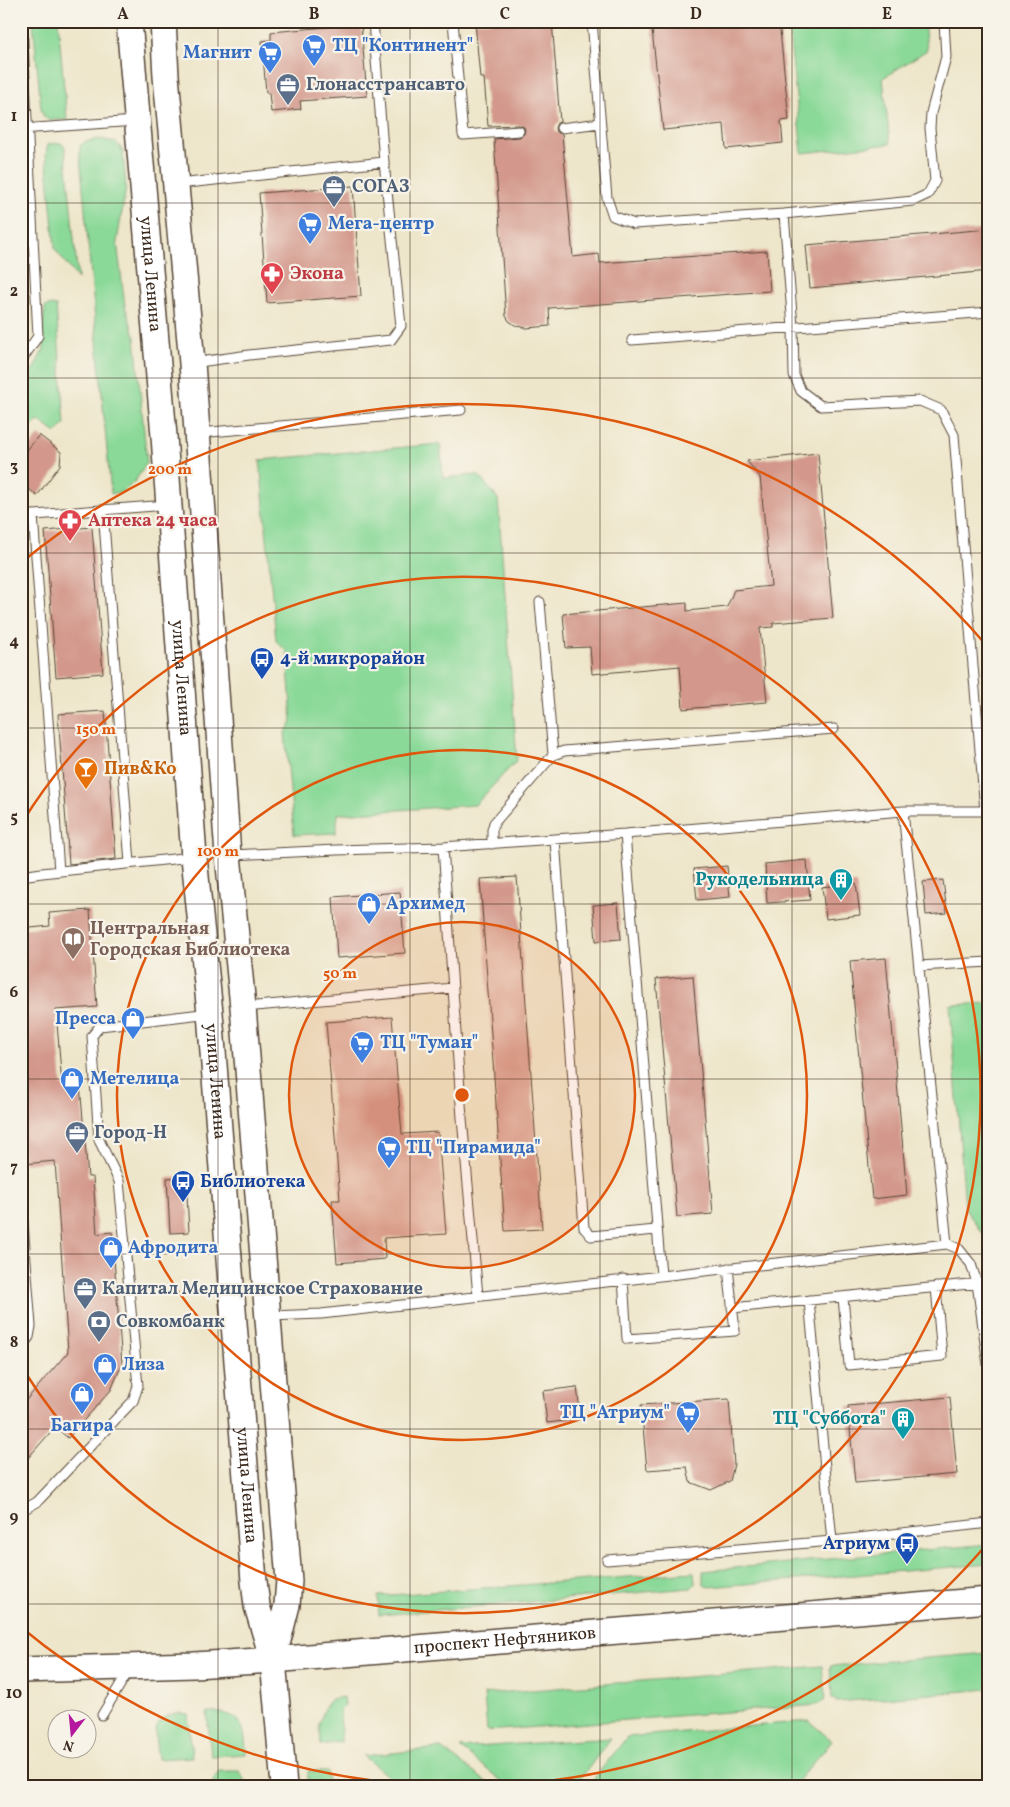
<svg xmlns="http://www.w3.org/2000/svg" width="1010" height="1807" font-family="Vollkorn,serif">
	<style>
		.green { fill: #8ad998; stroke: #62825b }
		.building { fill: #d3988b }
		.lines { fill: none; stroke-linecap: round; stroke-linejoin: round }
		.service-casing { stroke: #564638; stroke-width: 11 }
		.secondary-casing { stroke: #564638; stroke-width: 28 }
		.service { stroke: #fff; stroke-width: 9 }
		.secondary { stroke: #fff; stroke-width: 25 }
		.grid { fill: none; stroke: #3b2a1e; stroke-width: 1; stroke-opacity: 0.55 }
		.ring { fill: none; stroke: #df570d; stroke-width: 2.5 }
		.labels { text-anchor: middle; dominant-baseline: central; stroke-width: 4.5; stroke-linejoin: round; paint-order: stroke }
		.shop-label { font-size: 18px; font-weight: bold; fill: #366cbe; stroke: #f7f3e8; text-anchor: start }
		.service-label { font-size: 18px; font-weight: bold; fill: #4e5e75; stroke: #f7f3e8; text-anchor: start }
		.street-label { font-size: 18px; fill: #3b2a1e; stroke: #f7f3e8 }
		.health-label { font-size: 18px; font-weight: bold; fill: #be3a42; stroke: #f7f3e8; text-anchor: start }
		.transit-label { font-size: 18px; font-weight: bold; fill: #164399; stroke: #f7f3e8; text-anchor: start }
		.food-label { font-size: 18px; font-weight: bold; fill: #c56008; stroke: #f7f3e8; text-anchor: start }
		.culture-label { font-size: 18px; font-weight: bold; fill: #0d838f; stroke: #f7f3e8; text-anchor: end }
		.education-label { font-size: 18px; font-weight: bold; fill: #785e54; stroke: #f7f3e8; text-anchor: start }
		.centre { fill: #df570d; stroke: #f7f3e8; stroke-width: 2.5 }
		.ring-label { font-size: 15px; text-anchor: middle; font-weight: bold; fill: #df570d; stroke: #f7f3e8; stroke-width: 4.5; stroke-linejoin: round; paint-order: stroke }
		.neatline { fill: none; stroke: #3b2a1e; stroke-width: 2 }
		.grid-label { font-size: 16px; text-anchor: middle; font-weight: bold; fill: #3b2a1e }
	</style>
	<rect width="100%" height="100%" fill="#f7f3e8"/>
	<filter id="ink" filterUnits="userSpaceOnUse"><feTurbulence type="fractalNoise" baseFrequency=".02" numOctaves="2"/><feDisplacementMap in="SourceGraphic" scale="10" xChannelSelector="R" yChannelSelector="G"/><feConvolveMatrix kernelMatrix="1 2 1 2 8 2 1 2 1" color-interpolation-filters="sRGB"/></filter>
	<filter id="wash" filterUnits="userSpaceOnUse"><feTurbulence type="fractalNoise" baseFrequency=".0096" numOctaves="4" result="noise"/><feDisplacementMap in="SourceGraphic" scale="20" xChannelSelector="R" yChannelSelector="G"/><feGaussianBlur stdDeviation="1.12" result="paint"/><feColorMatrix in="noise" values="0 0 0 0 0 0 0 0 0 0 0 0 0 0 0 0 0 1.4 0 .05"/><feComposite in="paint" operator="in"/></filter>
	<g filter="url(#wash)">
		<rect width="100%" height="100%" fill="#eee6ca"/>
		<!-- green -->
		<path class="green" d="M33 21H58L67 120H49L44 117 41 109Z
			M788 21H924L927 50 883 78 890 144 802 153Z
			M100 139 115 142 120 146 123 152 126 187 117 242 125 306 135 337 147 463 135 481 124 491 111 494 80 156V146L85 142Z
			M61 143 65 147 78 279 55 249 46 154 48 144Z
			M51 305 56 306 65 424 56 433 38 420 21 440V392L44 349 43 323 45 307Z
			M440 444 443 478 478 475 498 499 517 760 475 805 338 814 336 833 294 835 285 733 292 722 287 652 276 641 260 460Z
			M989 1003V1231L981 1232 965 1208 950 1005Z
			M989 1544V1564L709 1587 703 1583V1571Z
			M694 1572 695 1584 691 1588 379 1615 378 1596Z
			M989 1653V1689L837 1702 832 1698 830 1666Z
			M822 1666 825 1695 824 1701 817 1705 487 1731 484 1694Z
			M343 1697 344 1706 340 1710 341 1742 320 1745 319 1723 327 1703 332 1699Z
			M207 1712C240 1712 245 1722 246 1754L211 1756Z
			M179 1713 188 1714 192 1757 158 1759C155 1735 149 1718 179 1713Z
			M809 1721 832 1741 793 1786H588L627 1737Z
			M611 1738 575 1786H508L460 1748Z
			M441 1748 492 1786H400L363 1756Z
			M219 1771H239L248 1786H214L213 1780Z
			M308 1771H327L328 1786H308Z"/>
		<g id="blocks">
			<!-- building -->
			<path class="building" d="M552 21 560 122 557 123 555 128 556 132 562 134 573 257 599 254 600 263 767 251 770 291 549 308 550 326 526 328 515 325 509 321 506 316 494 139 520 137 524 134 525 130 524 127 519 125 488 126 484 78H480L475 22Z
				M651 21H779L789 120 781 121 783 143 726 149 724 124 663 130Z
				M361 24 367 96 300 101 301 109 271 112 269 93H266L262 41 271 40V32Z
				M353 186 361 296 267 303 259 193Z
				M989 229V271L810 288 806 245Z
				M39 435 61 452 60 465 37 496 21 482V458Z
				M818 453 833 618 773 623V627L760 628 767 702 683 709 680 666 592 674 590 647 566 648 563 614 687 603V611L727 607 734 590 771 586 760 477 747 461Z
				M92 527 103 673 56 677 45 531Z
				M105 711 116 859 69 864 58 714Z
				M807 860 810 900 767 903 765 864Z
				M727 866 730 897 697 900 694 869Z
				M517 877 542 1229 505 1231 480 879Z
				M943 880 947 913 926 915 923 882Z
				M856 883 860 915 826 919 822 887Z
				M400 892 405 953 337 958 333 897Z
				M618 903 621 939 596 941 593 905Z
				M90 910 97 1007 56 1010 62 1086 80 1085 88 1177H93L97 1234 112 1232 122 1364 111 1390 68 1438 55 1427 21 1466V1406L68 1352 55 1161 24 1164 21 1125V929L50 926 49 913Z
				M886 958 907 1195 872 1199 850 961Z
				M693 976 713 1214 677 1217 656 979Z
				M392 1017 402 1134 438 1132 446 1234 384 1238 385 1259 337 1263 332 1200H340L326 1022Z
				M186 1177 189 1232 170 1233 167 1178Z
				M577 1387 581 1419 547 1423 543 1391Z
				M950 1397 957 1474 855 1483 848 1406Z
				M729 1399 734 1464 730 1481 711 1490 690 1482 687 1467 647 1470 641 1405Z"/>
		</g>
	</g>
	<g filter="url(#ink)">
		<use href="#blocks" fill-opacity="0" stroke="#564638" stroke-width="1"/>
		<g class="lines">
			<!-- service casing -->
			<g class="service-casing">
				<path id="service" d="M373 21 384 162
					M453 21 463 135 519 131
					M592 21 607 198 613 216 634 224 784 214 913 201 928 194 935 181 930 128 931 113 946 57 944 21
					M561 128 600 123
					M21 129 136 121
					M178 184 384 162 401 326 391 340 249 355 192 363
					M784 214 793 327 794 375 801 391 821 406 920 401 941 410 954 435 985 811
					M632 340 989 312
					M21 361 38 336 22 21
					M199 433 461 410
					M103 510 130 863
					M33 515 59 871
					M21 516 168 505
					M540 602 553 755
					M903 811 947 1244
					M625 834 661 1275
					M555 840 584 1228 591 1236 656 1230
					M492 844V830L494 823 553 755 564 751 834 729
					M443 847 462 1118 478 1296
					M231 855 336 850 443 847 625 834 903 811H989
					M21 876 42 873 192 857
					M919 966 989 962
					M245 1007 453 988
					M21 1197 31 1326 29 1337 21 1347
					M623 1279 627 1339 735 1331 728 1268
					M843 1297 849 1365 942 1356 936 1287
					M809 1300 832 1541
					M732 1308 989 1282
					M270 1316 321 1314 947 1244 959 1249 971 1264 977 1283 989 1372
					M21 1511 37 1502 133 1401 138 1386 119 1181 99 1140 92 1036 100 1026 210 1013
					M607 1560 832 1541 989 1523
					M102 1715 129 1670"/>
			</g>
			<!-- secondary casing -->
			<g class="secondary-casing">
				<g id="secondary">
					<path id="s1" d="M129 21 164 436 194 857 210 1013 254 1581 257 1606 273 1660 284 1786"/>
					<path d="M163 21 166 76 192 363 228 855 243 1007 289 1581 287 1605 273 1660"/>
					<path id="s2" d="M21 1670 194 1665 273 1660 989 1600"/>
				</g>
			</g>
			<!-- service -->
			<use href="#service" class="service"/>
			<!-- secondary -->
			<use href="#secondary" class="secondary"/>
		</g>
	</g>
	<!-- grid -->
	<path class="grid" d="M218 21V1786M410 21V1786M600 21V1786M792 21V1786M21 203H989M21 378H989M21 553H989M21 728H989M21 904H989M21 1079H989M21 1254H989M21 1429H989M21 1604H989"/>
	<!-- distance rings -->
	<circle cx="462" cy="1095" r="173" fill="#df570d" fill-opacity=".12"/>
	<g class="ring">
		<circle cx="462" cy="1095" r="173"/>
		<circle cx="462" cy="1095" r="345"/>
		<path d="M23 821A518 518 0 1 1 23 1369"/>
		<path d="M987 1544A691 691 0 0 1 486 1786M438 1786A691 691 0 0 1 22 1628M22 562A691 691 0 0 1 987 646"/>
	</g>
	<!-- icons -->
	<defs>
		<g id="supermarket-pin" transform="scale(1.25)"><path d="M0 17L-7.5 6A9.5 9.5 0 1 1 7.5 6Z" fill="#3f7fe0" stroke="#f7f3e8"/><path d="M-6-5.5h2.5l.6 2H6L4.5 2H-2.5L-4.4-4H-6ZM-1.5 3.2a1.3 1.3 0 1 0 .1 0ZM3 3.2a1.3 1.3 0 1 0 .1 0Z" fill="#fff"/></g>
		<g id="office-pin" transform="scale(1.25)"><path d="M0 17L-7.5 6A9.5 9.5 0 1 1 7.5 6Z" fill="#5c6f8a" stroke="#f7f3e8"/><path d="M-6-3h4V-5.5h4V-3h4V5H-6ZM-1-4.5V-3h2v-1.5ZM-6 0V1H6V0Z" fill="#fff"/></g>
		<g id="pharmacy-pin" transform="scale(1.25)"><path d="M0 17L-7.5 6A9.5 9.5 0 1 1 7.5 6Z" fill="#e0444e" stroke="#f7f3e8"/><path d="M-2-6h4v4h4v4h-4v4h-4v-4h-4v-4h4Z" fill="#fff"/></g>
		<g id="bus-pin" transform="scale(1.25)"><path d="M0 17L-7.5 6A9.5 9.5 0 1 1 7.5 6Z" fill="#1a4fb4" stroke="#f7f3e8"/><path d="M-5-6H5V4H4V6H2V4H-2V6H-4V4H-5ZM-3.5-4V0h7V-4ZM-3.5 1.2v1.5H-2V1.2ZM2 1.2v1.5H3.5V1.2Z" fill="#fff"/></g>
		<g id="bar-pin" transform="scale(1.25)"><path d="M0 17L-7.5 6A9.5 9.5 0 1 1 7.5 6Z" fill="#e8710a" stroke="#f7f3e8"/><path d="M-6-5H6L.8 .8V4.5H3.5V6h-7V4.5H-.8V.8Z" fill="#fff"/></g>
		<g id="building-pin" transform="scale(1.25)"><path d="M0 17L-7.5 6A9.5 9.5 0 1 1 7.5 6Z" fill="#0f9aa8" stroke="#f7f3e8"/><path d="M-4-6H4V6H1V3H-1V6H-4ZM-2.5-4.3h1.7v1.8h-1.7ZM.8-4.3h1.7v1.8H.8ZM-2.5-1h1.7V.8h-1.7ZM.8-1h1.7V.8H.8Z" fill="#fff"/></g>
		<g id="shop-pin" transform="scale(1.25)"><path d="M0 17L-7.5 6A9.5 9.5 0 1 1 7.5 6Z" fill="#3f7fe0" stroke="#f7f3e8"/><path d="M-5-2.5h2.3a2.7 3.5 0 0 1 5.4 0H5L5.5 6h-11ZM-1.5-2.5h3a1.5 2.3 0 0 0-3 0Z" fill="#fff"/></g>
		<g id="library-pin" transform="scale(1.25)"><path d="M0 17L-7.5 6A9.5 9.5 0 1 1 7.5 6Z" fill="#8d6e63" stroke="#f7f3e8"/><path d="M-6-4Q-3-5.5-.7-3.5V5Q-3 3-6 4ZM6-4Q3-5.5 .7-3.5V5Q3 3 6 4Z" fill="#fff"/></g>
		<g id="bank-pin" transform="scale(1.25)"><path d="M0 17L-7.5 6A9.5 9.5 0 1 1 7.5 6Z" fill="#5c6f8a" stroke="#f7f3e8"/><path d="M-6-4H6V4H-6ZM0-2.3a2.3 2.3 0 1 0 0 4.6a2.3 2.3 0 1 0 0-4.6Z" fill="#fff"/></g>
	</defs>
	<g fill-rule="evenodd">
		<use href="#supermarket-pin" x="314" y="46"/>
		<use href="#supermarket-pin" x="270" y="53"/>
		<use href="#office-pin" x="288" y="85"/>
		<use href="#office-pin" x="334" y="187"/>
		<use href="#supermarket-pin" x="310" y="224"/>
		<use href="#pharmacy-pin" x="272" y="274"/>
		<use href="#pharmacy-pin" x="70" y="521"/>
		<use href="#bus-pin" x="262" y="659"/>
		<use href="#bar-pin" x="86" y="769"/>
		<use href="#building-pin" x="841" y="880"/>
		<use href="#shop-pin" x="369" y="904"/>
		<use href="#library-pin" x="73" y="939"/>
		<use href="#shop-pin" x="133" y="1019"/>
		<use href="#supermarket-pin" x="362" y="1043"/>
		<use href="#shop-pin" x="72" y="1079"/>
		<use href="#office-pin" x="77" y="1133"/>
		<use href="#supermarket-pin" x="389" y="1148"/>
		<use href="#bus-pin" x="183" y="1182"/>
		<use href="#shop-pin" x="111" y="1248"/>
		<use href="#office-pin" x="85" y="1289"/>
		<use href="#bank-pin" x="99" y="1322"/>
		<use href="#shop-pin" x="105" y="1365"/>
		<use href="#shop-pin" x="82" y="1394"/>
		<use href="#supermarket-pin" x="688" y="1413"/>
		<use href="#building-pin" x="903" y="1419"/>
		<use href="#bus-pin" x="907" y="1544"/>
	</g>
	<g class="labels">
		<!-- shop labels -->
		<g class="shop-label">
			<text x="332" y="46">ТЦ "Континент"</text>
			<text x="252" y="53" text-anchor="end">Магнит</text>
			<text x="328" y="224">Мега-центр</text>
			<text x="386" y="904">Архимед</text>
			<text x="116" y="1019" text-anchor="end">Пресса</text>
			<text x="380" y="1043">ТЦ "Туман"</text>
			<text x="90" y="1079">Метелица</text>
			<text x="406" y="1148">ТЦ "Пирамида"</text>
			<text x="128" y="1248">Афродита</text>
			<text x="122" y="1365">Лиза</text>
			<text x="670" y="1413" text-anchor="end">ТЦ "Атриум"</text>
			<text x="82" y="1426" text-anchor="middle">Багира</text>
		</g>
		<!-- service labels -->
		<g class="service-label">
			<text x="306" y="85">Глонасстрансавто</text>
			<text x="352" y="187">СОГАЗ</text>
			<text x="94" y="1133">Город-Н</text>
			<text x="102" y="1289">Капитал Медицинское Страхование</text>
			<text x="116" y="1322">Совкомбанк</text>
		</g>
		<!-- street labels -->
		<g class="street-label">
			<text stroke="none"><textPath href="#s1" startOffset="254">улица Ленина</textPath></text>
			<text stroke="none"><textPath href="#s1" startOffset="659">улица Ленина</textPath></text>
			<text stroke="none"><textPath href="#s1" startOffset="1064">улица Ленина</textPath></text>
			<text stroke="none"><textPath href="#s1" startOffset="1469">улица Ленина</textPath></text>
			<text stroke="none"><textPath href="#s2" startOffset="485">проспект Нефтяников</textPath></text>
		</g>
		<!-- health labels -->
		<g class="health-label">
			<text x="290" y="274">Экона</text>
			<text x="88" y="521">Аптека 24 часа</text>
		</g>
		<!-- transit labels -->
		<g class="transit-label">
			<text x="280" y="659">4-й микрорайон</text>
			<text x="200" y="1182">Библиотека</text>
			<text x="890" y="1544" text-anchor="end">Атриум</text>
		</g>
		<!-- food labels -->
		<g class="food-label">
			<text x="104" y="769">Пив&amp;Ко</text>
		</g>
		<!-- culture labels -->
		<g class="culture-label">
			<text x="824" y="880">Рукодельница</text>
			<text x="886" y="1419">ТЦ "Суббота"</text>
		</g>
		<!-- education labels -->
		<g class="education-label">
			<text x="90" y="929">Центральная<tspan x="90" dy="21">Городская Библиотека</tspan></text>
		</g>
	</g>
	<circle cx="462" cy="1095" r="8" class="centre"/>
	<g class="ring-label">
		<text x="170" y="474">200 m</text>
		<text x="96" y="734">150 m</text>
		<text x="218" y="856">100 m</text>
		<text x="340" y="978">50 m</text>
	</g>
	<!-- margin -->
	<rect width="1010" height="1807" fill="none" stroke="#f7f3e8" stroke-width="55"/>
	<!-- north arrow -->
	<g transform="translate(72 1734) rotate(196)"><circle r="24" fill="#f7f3e8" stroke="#aca397"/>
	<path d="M0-4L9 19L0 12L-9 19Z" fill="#b5179e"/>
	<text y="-8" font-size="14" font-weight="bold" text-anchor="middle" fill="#3b2a1e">N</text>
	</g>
	<rect x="28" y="28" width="954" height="1752" class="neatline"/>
	<g class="grid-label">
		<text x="123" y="19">A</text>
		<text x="314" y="19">B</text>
		<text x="505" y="19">C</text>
		<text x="696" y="19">D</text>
		<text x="887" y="19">E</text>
		<text x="14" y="121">1</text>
		<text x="14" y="296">2</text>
		<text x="14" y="471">3</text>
		<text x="14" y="646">4</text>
		<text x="14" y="822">5</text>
		<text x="14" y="997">6</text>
		<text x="14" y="1172">7</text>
		<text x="14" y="1347">8</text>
		<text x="14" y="1522">9</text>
		<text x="14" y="1698">10</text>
	</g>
</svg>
